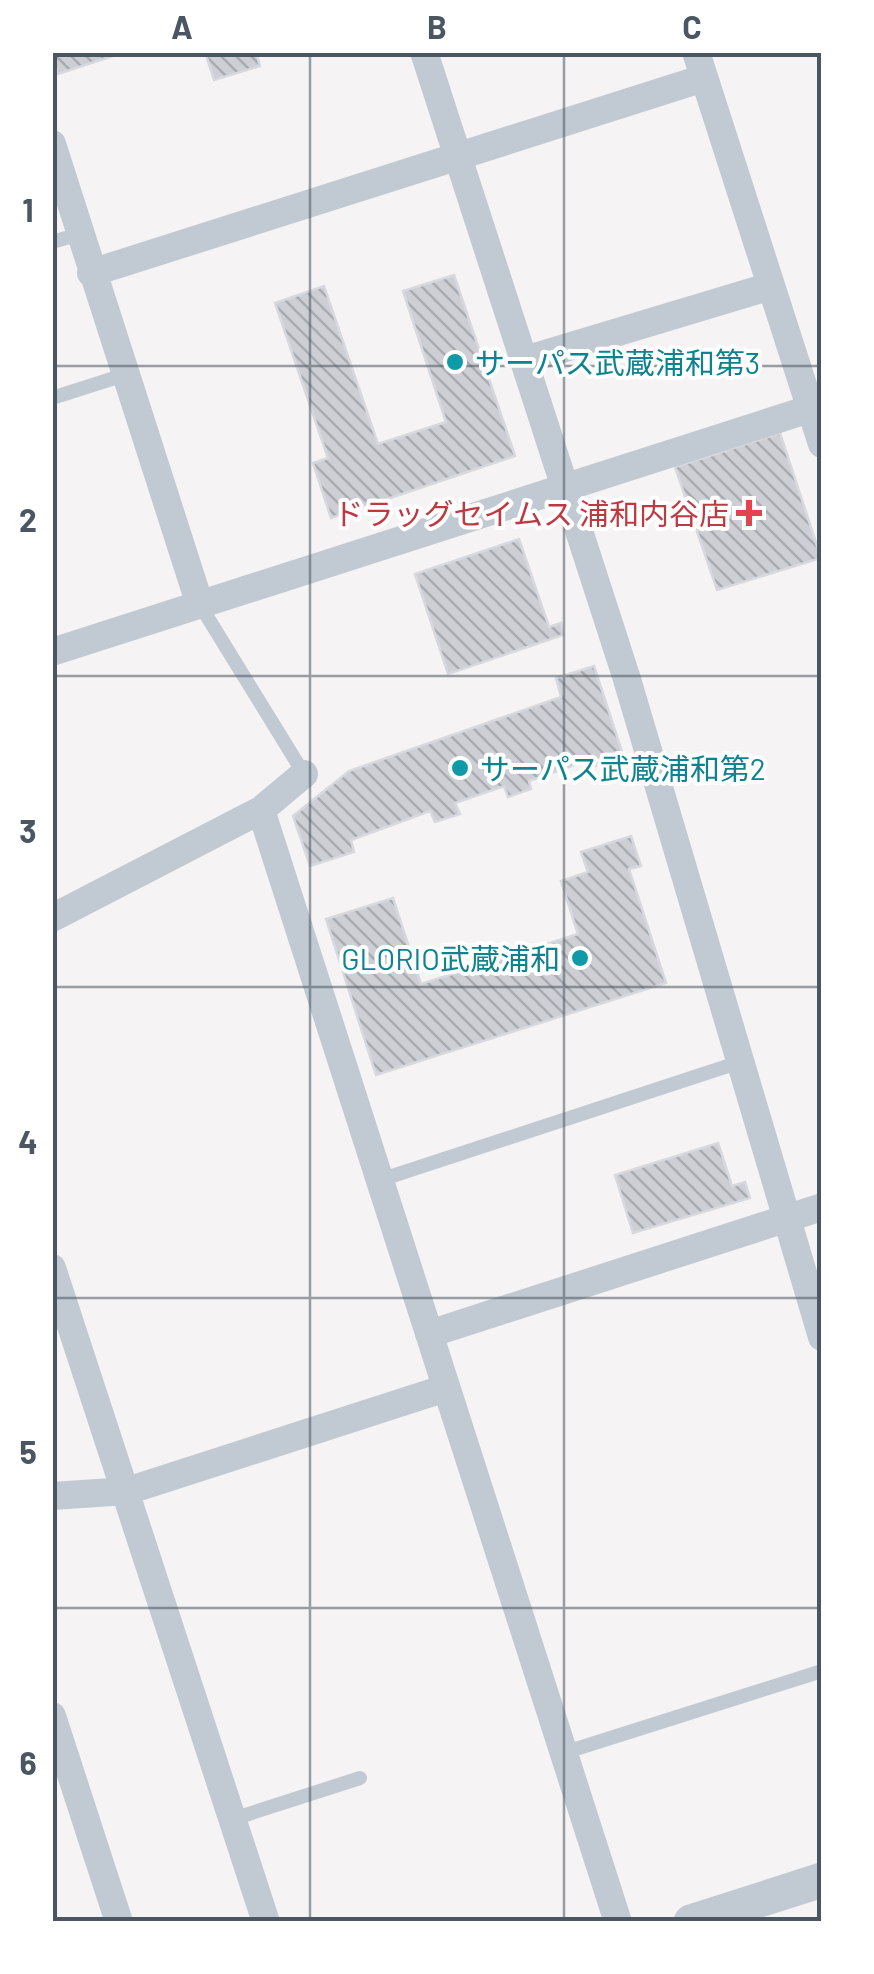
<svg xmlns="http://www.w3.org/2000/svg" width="874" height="1974" font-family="Barlow,'Noto Sans JP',sans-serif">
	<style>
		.building { fill: url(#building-back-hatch); stroke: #d7d9de; stroke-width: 2.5 }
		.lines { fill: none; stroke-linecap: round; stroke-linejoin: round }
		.service { stroke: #c1cad2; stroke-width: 14 }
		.minor { stroke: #c1cad2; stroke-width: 28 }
		.tertiary { stroke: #c1cad2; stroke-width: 35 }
		.grid { fill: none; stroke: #4a5661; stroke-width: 2.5; stroke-opacity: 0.55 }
		.culture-dot { fill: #0f9aa8; stroke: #fff; stroke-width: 4 }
		.health-dot { fill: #e0444e; stroke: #fff; stroke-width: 4 }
		.labels { text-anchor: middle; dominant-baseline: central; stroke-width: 8; stroke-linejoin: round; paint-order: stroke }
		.culture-label { font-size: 30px; fill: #0d838f; stroke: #fff; text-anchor: start }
		.health-label { font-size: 30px; fill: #be3a42; stroke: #fff; text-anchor: end }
		.neatline { fill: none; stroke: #4a5661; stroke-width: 4 }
		.grid-label { font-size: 32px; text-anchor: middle; font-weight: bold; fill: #4a5661 }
	</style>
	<defs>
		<pattern id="building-back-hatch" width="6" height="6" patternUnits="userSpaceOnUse" patternTransform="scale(2.5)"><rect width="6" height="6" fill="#cdcfd5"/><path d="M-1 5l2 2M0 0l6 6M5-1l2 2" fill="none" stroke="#a8abb0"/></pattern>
	</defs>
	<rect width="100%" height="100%" fill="#f5f3f3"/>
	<!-- building -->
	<path class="building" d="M52 52H125L58 74Z
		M205 52H256L260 66 214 80Z
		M454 275 515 456 331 518 313 463 328 458 275 303 324 286 378 444 446 422 403 291Z
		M780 433 821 558 717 590 675 467Z
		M519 539 549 627 561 623 563 635 448 674 415 574Z
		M594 666 624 758 595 766 594 758 529 781 531 789 508 797 504 786 455 803 460 814 435 822 430 811 351 840 354 852 310 866 293 816 349 771 561 697 556 678Z
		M631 836 641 866 629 869 666 983 376 1075 326 919 393 898 421 984 578 934 561 881 588 872 581 852Z
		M718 1143 732 1186 745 1182 750 1198 633 1233 615 1175Z"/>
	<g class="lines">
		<!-- service -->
		<path class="service" d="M52 242 80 234
			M52 398 124 375
			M200 605 304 774
			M380 1180 740 1062
			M563 1753 822 1671
			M233 1819 360 1778"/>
		<!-- minor -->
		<path class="minor" d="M424 52 626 676 822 1337
			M696 52 822 444
			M52 144 200 605
			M91 273 704 78
			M525 360 771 286
			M52 652 822 405
			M261 810 618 1922
			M52 918 261 810 304 774
			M52 1268 266 1922
			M429 1334 822 1207
			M52 1496 127 1491 446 1388
			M52 1716 119 1922"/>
		<!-- tertiary -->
		<path class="tertiary" d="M691 1922 822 1880"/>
	</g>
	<!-- grid -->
	<path class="grid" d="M310 52V1922M564 52V1922M52 366H822M52 676H822M52 987H822M52 1298H822M52 1608H822"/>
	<!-- markers -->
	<g class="culture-dot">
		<circle cx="455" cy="362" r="10"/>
		<circle cx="460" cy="768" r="10"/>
		<circle cx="580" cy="958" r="10"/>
	</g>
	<path class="health-dot" d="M744 498h10v10h10v10h-10v10h-10v-10h-10v-10h10z"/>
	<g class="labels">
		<!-- culture labels -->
		<g class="culture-label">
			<text x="475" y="362">サーパス武蔵浦和第3</text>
			<text x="480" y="768">サーパス武蔵浦和第2</text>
			<text x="560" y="958" text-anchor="end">GLORIO武蔵浦和</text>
		</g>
		<!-- health labels -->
		<g class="health-label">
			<text x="729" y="513">ドラッグセイムス 浦和内谷店</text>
		</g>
	</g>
	<!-- border -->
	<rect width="874" height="1974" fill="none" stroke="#ffffff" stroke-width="110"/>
	<rect x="55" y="55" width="764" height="1864" class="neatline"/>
	<g class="grid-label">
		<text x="182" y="39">A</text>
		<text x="437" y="39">B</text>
		<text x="692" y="39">C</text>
		<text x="28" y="222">1</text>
		<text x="28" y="532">2</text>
		<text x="28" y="843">3</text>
		<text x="28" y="1154">4</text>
		<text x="28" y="1464">5</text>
		<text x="28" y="1775">6</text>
	</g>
</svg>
